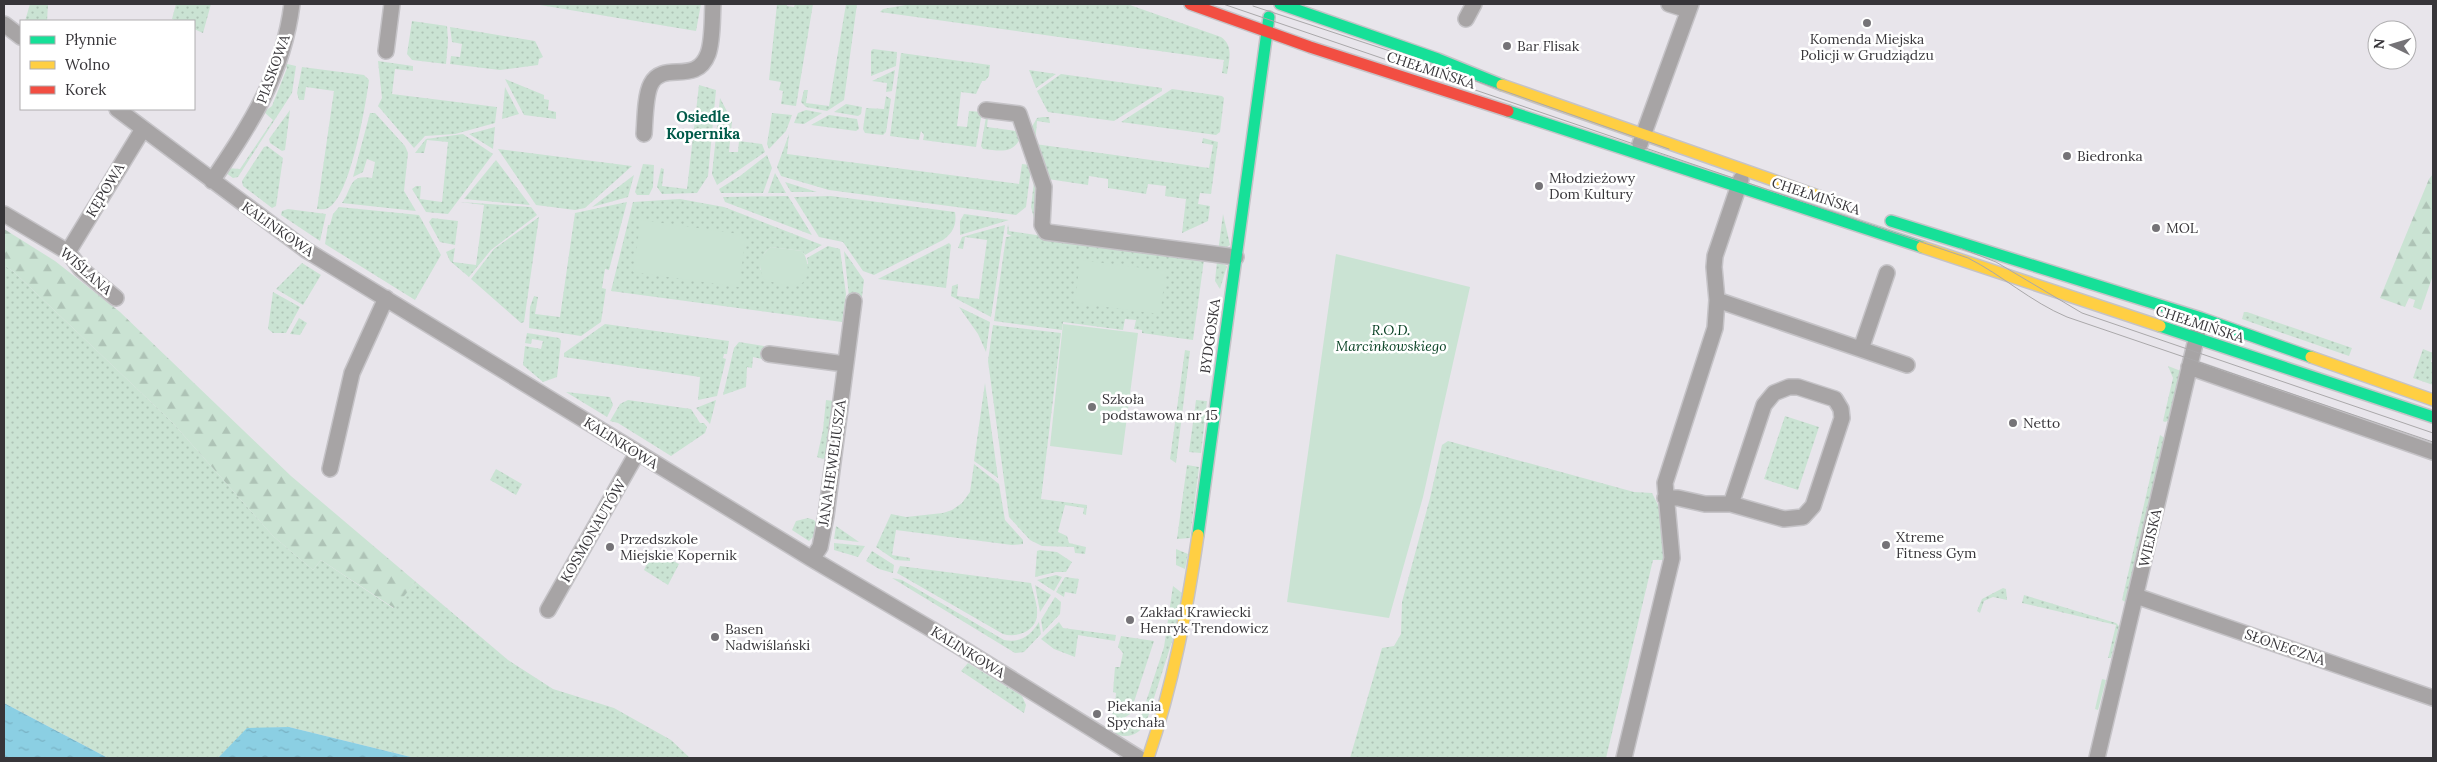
<svg xmlns="http://www.w3.org/2000/svg" width="2437" height="762" font-family="Lora,serif">
	<style>
		.grass { fill: url(#grass-dots) }
		.forest { fill: url(#forest-firs) }
		.garden { fill: #cae3d3 }
		.water { fill: url(#water-ripples) }
		.lines { fill: none; stroke-linecap: round; stroke-linejoin: round }
		.street-casing { stroke: #c5c3c7; stroke-width: 18 }
		.fast-casing { stroke: #c5c3c7; stroke-width: 14 }
		.slow-casing { stroke: #c5c3c7; stroke-width: 14 }
		.jam-casing { stroke: #c5c3c7; stroke-width: 14 }
		.street { stroke: #a7a4a5; stroke-width: 15 }
		.fast { stroke: #16e098; stroke-width: 11 }
		.slow { stroke: #ffcf43; stroke-width: 11 }
		.jam { stroke: #f24e42; stroke-width: 11 }
		.tram { stroke: #aaa8aa; stroke-width: 1 }
		.poi-dot { fill: #757377; stroke: #fff; stroke-width: 2 }
		.labels { text-anchor: middle; dominant-baseline: central; stroke-width: 5; stroke-linejoin: round; paint-order: stroke }
		.poi-label { font-size: 14px; fill: #373539; stroke: #fff; text-anchor: start }
		.street-label { font-size: 14px; fill: #373539; stroke: #fff }
		.park-label { font-size: 14px; font-style: italic; fill: #043e20; stroke: #fff }
		.neighbourhood-label { font-size: 15px; font-weight: bold; fill: #005a49; stroke: #fff }
	</style>
	<defs>
		<pattern id="grass-dots" width="8" height="8" patternUnits="userSpaceOnUse" patternTransform="scale(1.25)"><rect width="8" height="8" fill="#cae3d3"/><path d="M2 2h.1M6 6h.1" fill="none" stroke="#aec3b6" stroke-width="1.8" stroke-linecap="round"/></pattern>
		<pattern id="forest-firs" width="22" height="20" patternUnits="userSpaceOnUse" patternTransform="scale(1.25)"><rect width="22" height="20" fill="#cae3d3"/><path d="M5 1l3.5 6h-7zM16 11l3.5 6h-7z" fill="#aec3b6"/></pattern>
		<pattern id="water-ripples" width="26" height="14" patternUnits="userSpaceOnUse" patternTransform="scale(1.25)"><rect width="26" height="14" fill="#8bcfe3"/><path d="M2 4q2-2 4 0t4 0M15 11q2-2 4 0t4 0" fill="none" stroke="#79b2c4"/></pattern>
	</defs>
	<rect width="100%" height="100%" fill="#e8e5eb"/>
	<!-- grass -->
	<path class="grass" d="M30 4H48L47 21H25Z
		M176 4H211L203 33 194 29V21H177L172 19Z
		M534 4H701L696 31Z
		M777 4H787V6L794 7 795 4H813L796 106 781 104 783 91 779 90 781 82 769 80Z
		M846 4H857L844 100 827 111 806 107 801 102 804 90H808L806 103 829 106Z
		M911 4H1127L1221 37C1234 46 1229 60 1227 74L1222 73 1224 60 880 12 883 9Z
		M412 21 447 26 448 41 446 64 412 60 407 54Z
		M450 27 535 41 543 57 539 59 538 65 500 70 450 64 451 56 460 57 462 44 452 42Z
		M873 49 897 52 896 66 871 76V51Z
		M901 53 990 65 989 76 985 81H982L976 94 961 92 957 126 967 127 969 111 982 112 976 147 923 140 924 135 921 131 919 140 890 136Z
		M378 61 413 66V71L395 69 392 94 497 107 495 123 455 134 425 136 414 148 378 106 382 98Z
		M283 63 296 66 292 93 238 177 233 178 226 173 227 168 240 169 273 120 264 112 272 106 287 68Z
		M302 67 364 75 369 80C366 104 350 198 328 208 325 210 321 209 317 209L334 91 306 87 304 100H299L297 93Z
		M895 70 892 91 886 92 887 83 872 81Z
		M1029 70 1056 74 1036 88Z
		M1061 74 1162 88V91L1114 121 1048 112 1037 91Z
		M505 79 544 95V99L549 100 548 110 556 112V119L524 115Z
		M699 85 716 90 708 176 697 193 662 194 657 187 661 168 664 169 662 186 687 189Z
		M505 87 519 114 502 119Z
		M1172 89 1222 96 1224 98 1220 132 1216 135 1121 122Z
		M886 96 891 99 886 132 883 135 865 133 863 129 866 108 884 109Z
		M720 98 732 121 729 152H738L739 141 762 144 765 152 717 185 712 174Z
		M846 104 862 107 861 114 858 116 834 112Z
		M290 110 285 150 282 151 270 143 269 139Z
		M806 110 822 113 804 124 794 123 798 113Z
		M370 113H375L405 146 408 153 404 191 416 211 342 203C353 188 348 174 372 178L375 162 367 159 363 172 353 177Z
		M772 113 792 115 786 131 769 149 767 144Z
		M829 115 857 119 859 129 856 131 811 125Z
		M986 117H988L987 127 1023 132C1015 155 1002 151 983 149L981 146Z
		M1043 117H1049L1050 123 1037 121 1035 144 1209 168 1213 145 1202 143 1203 138 1218 142 1211 194 1200 193 1198 204 1210 206 1208 221 1182 233 1186 199 1165 196 1166 186 1148 184 1146 194 1108 188V179L1089 176 1088 185 1048 179 1030 130 1037 118Z
		M495 127 493 149 469 134Z
		M463 134 493 154 448 214 426 212 412 189 416 186H421L420 199 442 202 448 142 427 140 424 153H415L426 139Z
		M789 134 787 154 1019 184 1022 164 1030 165 1031 168 1026 207 1016 215 829 190 781 176 777 167Z
		M267 146 283 158 276 206 272 208 243 186 242 181 264 147Z
		M498 149 632 166 585 208 575 210 536 205Z
		M767 155 772 168 763 193H721L719 189 740 176Z
		M496 160 530 205 464 199Z
		M643 164 654 165 653 187 649 195H637L635 192Z
		M775 173 786 193H768Z
		M1035 173 1040 189 1038 218H1034L1031 207Z
		M634 175 628 197 592 207Z
		M785 182 817 192H791Z
		M788 196 812 235 725 202 723 197Z
		M831 196 955 212C957 225 953 233 943 240L874 275 863 271 843 242 819 237 794 197Z
		M680 199 724 207 822 245 805 255 802 251 771 247C762 253 762 259 760 270L808 264 807 258 828 246 840 249 846 294 842 322 611 291 633 202Z
		M460 202 531 207 537 215 491 250 469 277 450 261 446 252 455 248 453 262 476 265 484 205Z
		M627 202 609 270 605 269 602 288 606 289 601 322 581 336 529 328 530 307 534 296 538 297 535 314 560 317 575 213Z
		M339 207 419 215 441 255 415 300 325 244 328 225H330L333 214Z
		M288 209 326 214 320 241 281 215 282 211Z
		M964 214 1009 220 960 235V221Z
		M1223 214 1230 245 1218 252Z
		M539 217 524 322 521 323 471 279 494 249Z
		M432 218 458 221 455 245 440 242 429 222Z
		M1008 224 1009 231 1204 260 1193 340 1142 333V330L1134 329 1136 320 1125 319 1123 330 1063 322 1062 330 994 321 1006 237 1012 236 1007 234Z
		M1005 225 991 317 951 296 952 286 958 284 957 296 979 299 987 240 965 237 963 249 958 248 962 237Z
		M949 243 951 245 946 288 878 279Z
		M844 251 864 280 862 297 849 296Z
		M1217 261 1227 266 1220 289 1215 281Z
		M302 263 321 275 303 305 276 289Z
		M4 265 14 272 172 422 273 536 313 570 321 560 393 608 416 582 508 660 553 689 614 708 671 740 690 758H415L289 727 248 729 218 758H108L4 703Z
		M273 292 300 307 286 333H273L268 329Z
		M959 307 990 322 986 352 978 334Z
		M2244 312H2247L2352 348 2349 356 2242 319Z
		M299 318 307 323 300 335 290 334Z
		M605 324 729 341 727 354H724L723 358 726 359 717 396 698 400 700 377 564 357V353Z
		M993 325 1061 333 1041 499 1087 505 1086 515 1083 514 1084 508 1065 505 1058 532 1067 536 1069 543 1086 547 1085 554 1075 553 1074 547 1042 546 1030 540 1009 517 988 361Z
		M527 333 559 338 561 341 557 377 543 382 523 365 525 346 541 349 543 341 532 339 531 344 525 343Z
		M739 342 764 346 762 359 753 357 752 368 747 367 746 387 723 395 734 348Z
		M2423 349 2433 353 2431 362 2433 363V385L2413 378Z
		M1185 350 1190 351 1176 463 1170 459Z
		M2168 366 2181 371 2170 420 2165 422 2163 421 2173 378Z
		M985 383 998 478 974 461Z
		M566 392 610 397 613 405 607 417Z
		M628 400 691 409 700 423H704L707 427 705 433 671 456 618 423 610 421 620 404Z
		M716 400 710 424 696 408Z
		M826 400 834 401 827 457 823 459 817 457 823 430Z
		M1196 400 1207 401 1201 453 1189 452Z
		M1785 416 1819 427 1798 490 1764 479Z
		M2160 435 2166 439 2127 603 2122 600Z
		M1448 441 1634 492 1652 493 1660 509 1666 560H1653L1606 758H1350L1382 648 1394 646 1401 634 1402 602 1430 498 1442 445Z
		M974 464 999 484 1005 520 1023 540V544L1012 545 896 530 892 555 910 558V561L895 560 876 547 891 514 906 517 943 513 952 510 962 503 970 492Z
		M1187 465 1199 467 1190 538 1177 539Z
		M496 469 522 484 516 495 490 480Z
		M808 518 814 520 817 524 816 534 809 541 792 530 796 521Z
		M836 526 859 542 834 539Z
		M834 543 865 546 858 557 834 550Z
		M1176 549 1188 554 1185 569 1176 565Z
		M1040 550 1057 552 1072 562 1066 572H1056L1035 577 1037 551Z
		M653 551 679 564 668 585 644 570Z
		M872 551 894 565 893 573 879 569 866 561Z
		M900 566 1031 583C1033 593 1038 605 1037 615 1036 632 1016 638 1003 634L897 573Z
		M1056 575 1062 577 1054 591 1037 580Z
		M1065 577 1079 579 1076 594 1065 592 1064 597 1056 592Z
		M892 578 902 580 1004 640C1021 643 1030 636 1039 622L1041 634 1024 652 1015 653Z
		M1035 585 1051 595 1040 612Z
		M1173 586 1182 593 1175 632 1147 720C1140 736 1126 740 1111 732L1113 730 1125 731 1140 720 1164 647Z
		M2003 588 2006 589 2007 600 1993 597 1984 601 1980 613 1977 611 1982 599Z
		M2024 595 2116 623 2119 626 2111 658H2108L2116 625 2022 603Z
		M1055 597 1061 602 1060 614 1043 632 1041 620Z
		M1059 622 1063 628 1116 635 1115 641 1078 635 1075 657 1054 649 1041 639Z
		M1121 636 1154 641 1130 714 1118 722 1113 721 1112 707 1115 704 1116 693 1113 692 1115 667H1120L1123 653 1118 647Z
		M968 663 1022 696 1026 705 1024 713 961 671Z"/>
	<!-- forest -->
	<path class="forest" d="M2433 174V275L2421 310 2413 307 2415 300 2409 298 2405 307 2380 298 2429 179Z
		M4 229 55 261 120 312 291 476 416 582 394 608 321 560 313 570 273 536 172 422 14 272 4 265Z"/>
	<!-- garden -->
	<path class="garden" d="M641 220 746 235 739 287 633 272Z
		M771 247 802 251C809 259 812 283 797 285 788 286 772 283 764 279 757 267 760 255 771 247Z
		M1336 254 1470 287 1423 497 1389 618 1287 602Z
		M1080 260 1166 271 1160 314 1075 303Z
		M1063 324 1138 333 1122 455 1050 446Z
		M2102 679 2106 680 2098 710 2095 709Z"/>
	<!-- water -->
	<path class="water" d="M4 703 108 758H4Z
		M289 727 415 758H218L247 728Z"/>
	<g class="lines">
		<!-- street casing -->
		<g class="street-casing">
			<path id="street" d="M1669 4 1688 10
				M1466 19 1474 4
				M4 24 21 37
				M386 51 392 4
				M117 109 306 250 812 559 931 629 1139 758
				M986 110 1019 114 1044 187 1042 225 1046 232 1236 257
				M644 134C645 122 645 95 651 84 663 60 696 86 708 54 713 40 712 19 713 4
				M1640 144 1691 4
				M212 181C251 123 283 75 292 4
				M4 214 68 252 81 269 116 298
				M68 252 143 129
				M1717 300 1907 365
				M1861 349 1887 273
				M769 354 845 364
				M2189 367 2433 452
				M330 469 352 373 386 298
				M1665 498H1678L1705 504H1731L1784 519 1803 517 1813 506 1842 418 1841 409 1835 399 1798 387H1789L1774 393 1764 405 1731 504
				M812 559 820 547 826 516 854 301
				M2136 596 2433 698
				M548 610 637 453
				M1624 758 1672 558 1665 483 1715 328 1717 300 1714 267 1715 256 1741 179
				M2097 758 2198 331"/>
		</g>
		<!-- fast casing -->
		<g class="fast-casing">
			<path id="fast" d="M1280 4 1438 59 1502 85
				M1508 111 1922 247
				M1891 221 2201 318 2311 357
				M2160 326 2433 417
				M1198 535 1269 17"/>
		</g>
		<!-- slow casing -->
		<g class="slow-casing">
			<path id="slow" d="M1502 85 1844 205
				M1922 247 2160 326
				M2311 357 2433 400
				M1148 758C1173 685 1187 611 1198 535"/>
		</g>
		<!-- jam casing -->
		<g class="jam-casing">
			<path id="jam" d="M1190 4 1310 47 1508 111"/>
		</g>
		<!-- street -->
		<use href="#street" class="street"/>
		<!-- fast -->
		<use href="#fast" class="fast"/>
		<!-- slow -->
		<use href="#slow" class="slow"/>
		<!-- jam -->
		<use href="#jam" class="jam"/>
		<!-- tram -->
		<path class="tram" d="M1223 4 1968 258C2002 275 2031 302 2067 317L2433 442
			M1253 6 1405 56 1669 149
			M1960 248 1996 262 2082 313 2433 433"/>
	</g>
	<!-- markers -->
	<g class="poi-dot">
		<circle cx="1867" cy="23" r="5"/>
		<circle cx="1507" cy="46" r="5"/>
		<circle cx="2067" cy="156" r="5"/>
		<circle cx="1539" cy="186" r="5"/>
		<circle cx="2156" cy="228" r="5"/>
		<circle cx="1092" cy="407" r="5"/>
		<circle cx="2013" cy="423" r="5"/>
		<circle cx="1886" cy="545" r="5"/>
		<circle cx="610" cy="547" r="5"/>
		<circle cx="1130" cy="620" r="5"/>
		<circle cx="715" cy="637" r="5"/>
		<circle cx="1097" cy="714" r="5"/>
	</g>
	<g class="labels">
		<!-- poi labels -->
		<g class="poi-label">
			<text x="1867" y="39" text-anchor="middle">Komenda Miejska<tspan x="1867" dy="16">Policji w Grudziądzu</tspan></text>
			<text x="1517" y="46">Bar Flisak</text>
			<text x="2077" y="156">Biedronka</text>
			<text x="1549" y="178">Młodzieżowy<tspan x="1549" dy="16">Dom Kultury</tspan></text>
			<text x="2166" y="228">MOL</text>
			<text x="1102" y="399">Szkoła<tspan x="1102" dy="16">podstawowa nr 15</tspan></text>
			<text x="2023" y="423">Netto</text>
			<text x="1896" y="537">Xtreme<tspan x="1896" dy="16">Fitness Gym</tspan></text>
			<text x="620" y="539">Przedszkole<tspan x="620" dy="16">Miejskie Kopernik</tspan></text>
			<text x="1140" y="612">Zakład Krawiecki<tspan x="1140" dy="16">Henryk Trendowicz</tspan></text>
			<text x="725" y="629">Basen<tspan x="725" dy="16">Nadwiślański</tspan></text>
			<text x="1107" y="706">Piekania<tspan x="1107" dy="16">Spychała</tspan></text>
		</g>
		<!-- street labels -->
		<g class="street-label">
			<text transform="translate(273 69) rotate(-70)">PIASKOWA</text>
			<text transform="translate(1431 70) rotate(18)">CHEŁMIŃSKA</text>
			<text transform="translate(105 190) rotate(-59)">KĘPOWA</text>
			<text transform="translate(1816 196) rotate(18)">CHEŁMIŃSKA</text>
			<text transform="translate(278 229) rotate(35)">KALINKOWA</text>
			<text transform="translate(86 271) rotate(41)">WIŚLANA</text>
			<text transform="translate(2200 324) rotate(18)">CHEŁMIŃSKA</text>
			<text transform="translate(1210 336) rotate(-82)">BYDGOSKA</text>
			<text transform="translate(621 443) rotate(32)">KALINKOWA</text>
			<text transform="translate(832 463) rotate(-82)">JANA HEWELIUSZA</text>
			<text transform="translate(593 531) rotate(-60)">KOSMONAUTÓW</text>
			<text transform="translate(2150 538) rotate(-77)">WIEJSKA</text>
			<text transform="translate(2285 647) rotate(19)">SŁONECZNA</text>
			<text transform="translate(968 652) rotate(32)">KALINKOWA</text>
		</g>
		<!-- park labels -->
		<g class="park-label">
			<text x="1391" y="330">R.O.D.<tspan x="1391" dy="16">Marcinkowskiego</tspan></text>
		</g>
		<!-- neighbourhood labels -->
		<g class="neighbourhood-label">
			<text x="703" y="116">Osiedle<tspan x="703" dy="17">Kopernika</tspan></text>
		</g>
	</g>
	<!-- border -->
	<rect width="2437" height="762" fill="none" stroke="#373539" stroke-width="10"/>
	<!-- legend -->
	<rect x="20" y="20" width="175" height="90" fill="#ffffff" stroke="#afaeb0"/>
	<rect x="30" y="36" width="25" height="8" fill="#16e098" stroke="#afaeb0"/>
	<text x="65" y="45" font-size="15" fill="#373539">Płynnie</text>
	<rect x="30" y="61" width="25" height="8" fill="#ffcf43" stroke="#afaeb0"/>
	<text x="65" y="70" font-size="15" fill="#373539">Wolno</text>
	<rect x="30" y="86" width="25" height="8" fill="#f24e42" stroke="#afaeb0"/>
	<text x="65" y="95" font-size="15" fill="#373539">Korek</text>
	<!-- north arrow -->
	<g transform="translate(2392 45) rotate(275)"><circle r="24" fill="#ffffff" stroke="#afaeb0"/>
	<path d="M0-4L9 19L0 12L-9 19Z" fill="#757377"/>
	<text y="-8" font-size="14" font-weight="bold" text-anchor="middle" fill="#373539">N</text>
	</g>
</svg>
